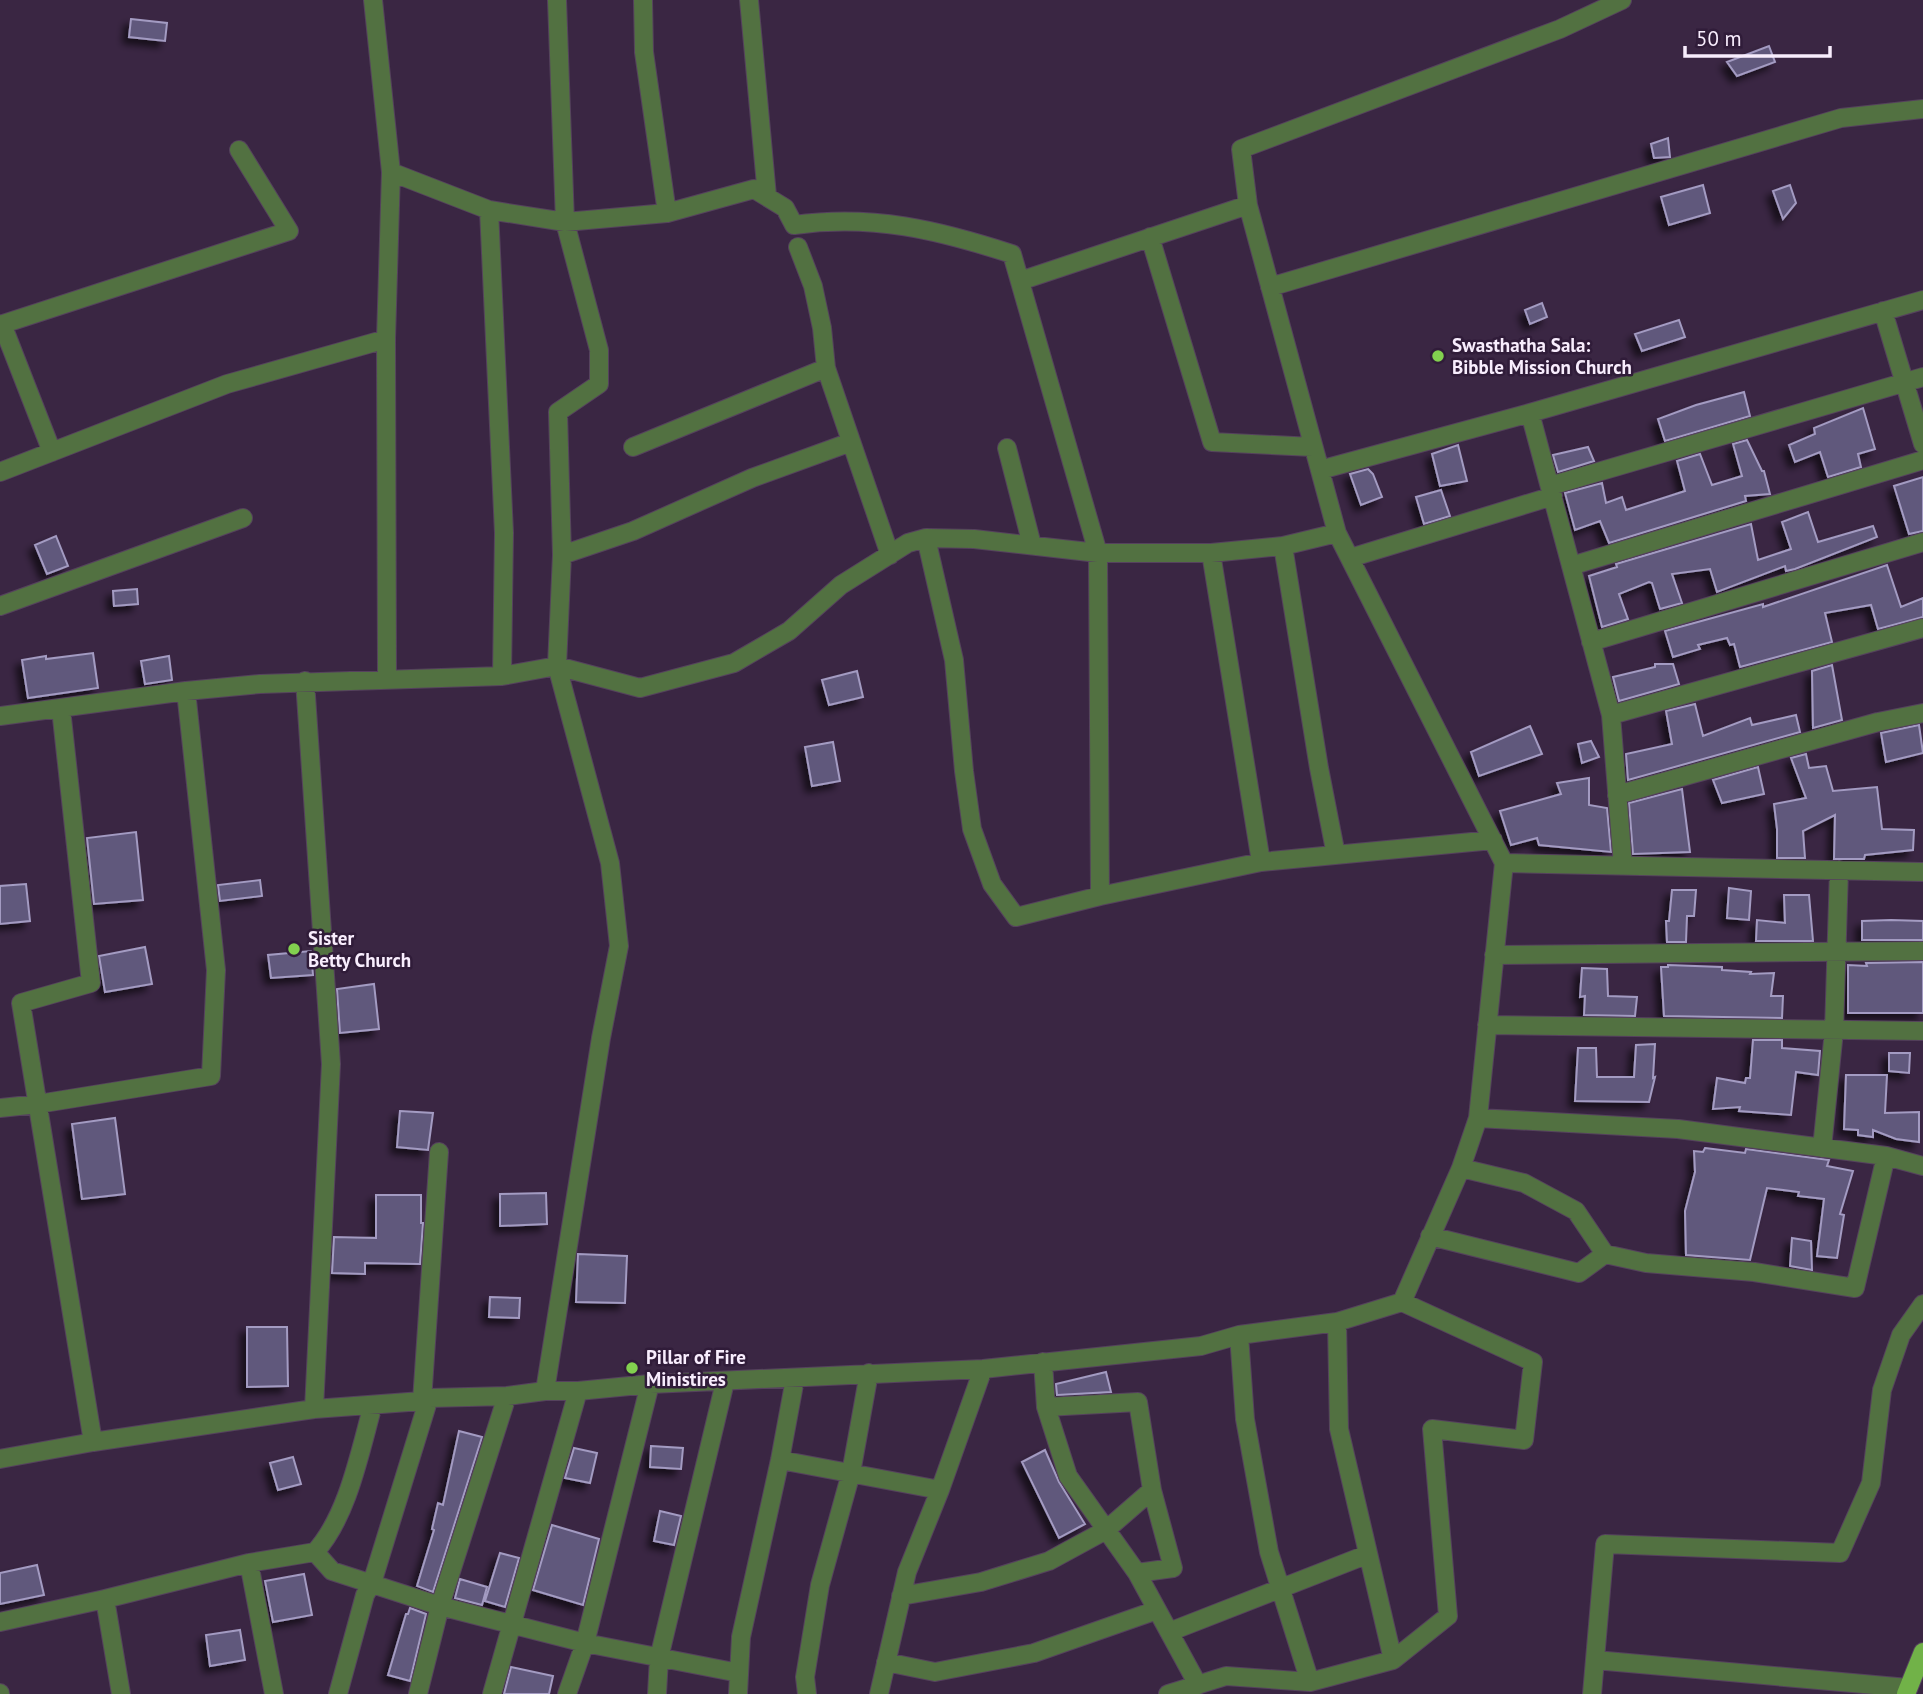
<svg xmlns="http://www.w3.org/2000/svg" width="1923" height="1694" font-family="'PT Sans',sans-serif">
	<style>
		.building { fill: #60587c; stroke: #a39bc2; stroke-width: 2; filter: url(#shadow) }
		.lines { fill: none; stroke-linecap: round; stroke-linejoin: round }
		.minor-casing { stroke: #55425d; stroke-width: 20 }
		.primary-casing { stroke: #55425d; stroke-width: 20 }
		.minor { stroke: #527141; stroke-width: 18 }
		.primary { stroke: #71b248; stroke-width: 18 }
		.poi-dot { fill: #82d04f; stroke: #301c39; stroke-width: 2.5 }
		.labels { text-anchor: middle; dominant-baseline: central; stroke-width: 5; stroke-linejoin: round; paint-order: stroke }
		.poi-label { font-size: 19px; font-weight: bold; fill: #f8edfd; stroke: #301c39; text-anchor: start }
	</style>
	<defs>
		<filter id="shadow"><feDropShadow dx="-6" dy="6" stdDeviation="3.5" flood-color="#0009"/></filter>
	</defs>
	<rect width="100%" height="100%" fill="#3a2643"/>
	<!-- building -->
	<path class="building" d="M131 19 167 23 165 41 129 37Z
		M1769 46 1775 62 1737 76 1727 62Z
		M1668 138 1670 157 1654 158 1651 144Z
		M1703 185 1710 213 1669 225 1661 197Z
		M1790 185 1796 203 1783 219 1773 191Z
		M1542 303 1547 317 1530 324 1525 310Z
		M1679 320 1685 337 1642 351 1635 334Z
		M1744 392 1750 416 1665 441 1658 419 1696 405Z
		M1863 408 1875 449 1858 454 1861 467 1828 477 1820 452 1795 462 1789 445 1815 434 1814 428Z
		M1747 440 1762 471H1764L1770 494 1745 496 1746 501 1609 543 1600 521 1575 530 1565 493 1602 483 1606 503 1622 497 1626 510 1685 491 1677 461 1700 454 1712 485 1742 476 1733 444Z
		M1458 445 1467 481 1440 486 1432 454Z
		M1588 447 1594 461 1558 472 1553 455Z
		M1368 469 1373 474 1382 497 1361 505 1350 474Z
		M1923 477V531L1909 534 1894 486Z
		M1441 490 1450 516 1424 524 1416 497Z
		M1808 512 1818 542 1873 526 1877 537 1795 569 1786 571 1785 566 1717 592 1710 569 1672 574 1682 603 1660 609 1652 583 1649 582 1619 594 1628 619 1602 627 1589 576 1617 567 1616 564 1751 524 1758 560 1791 549 1782 522Z
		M56 536 68 566 47 574 35 545Z
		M1887 565 1901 607 1923 598V617L1878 629 1871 605 1825 613 1832 642 1740 667 1734 644 1730 645 1727 638 1698 645 1700 649 1673 657 1665 631 1763 604V607Z
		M137 589 138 604 114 606 113 591Z
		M93 653 98 688 28 698 22 660 46 656V659Z
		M169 656 172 680 145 684 141 661Z
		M1655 664H1673L1679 684 1619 701 1613 677 1655 667Z
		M1832 665 1842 720 1813 728 1812 671Z
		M857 671 863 697 829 705 822 680Z
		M1695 704 1703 736 1750 718 1752 725 1796 715 1800 732 1628 780 1626 754 1672 744 1666 711Z
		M1919 725 1923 753 1886 762 1881 733Z
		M1530 726 1542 754 1479 776 1471 752Z
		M1591 741 1599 757 1582 763 1578 744Z
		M833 742 840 781 812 786 805 747Z
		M1806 754 1809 768 1826 766 1833 791 1877 787 1882 829 1914 830 1913 850 1865 855 1864 859H1834L1835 815 1803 831 1805 858H1777V829L1774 804 1806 798 1791 758Z
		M1758 767 1764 794 1722 803 1713 780Z
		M1589 778V805L1607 808 1611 852 1539 845 1537 838 1511 845 1500 811 1561 794 1557 783Z
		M1682 789 1690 852 1633 854 1629 803Z
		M136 832 143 900 94 904 87 838Z
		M260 880 262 896 220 901 218 885Z
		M26 884 30 921 0 924V886Z
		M1729 888 1751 891 1749 920 1727 918Z
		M1672 890H1696L1694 916H1687L1686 942H1667L1666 921H1669Z
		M1784 895H1809L1813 941H1756L1757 920 1785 923Z
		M1891 920 1923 921V940H1862V921Z
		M145 947 152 984 105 992 99 956Z
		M311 951 313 975 271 978 268 955Z
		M1923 962V1013H1848V965L1867 966 1866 963Z
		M1668 965 1722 967V970L1751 972 1750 974 1774 973 1771 996H1783L1782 1018 1664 1016 1661 967H1668Z
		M1582 968 1607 969 1608 996 1637 997 1635 1016 1584 1015 1585 996 1580 997Z
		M374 984 379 1029 340 1033 337 989Z
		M1753 1040H1782V1048L1820 1051 1818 1075 1796 1072 1791 1115 1739 1111 1740 1107 1713 1109 1717 1078 1745 1083 1746 1078H1750Z
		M1655 1044 1653 1078 1655 1077 1649 1102 1575 1101 1578 1048H1596L1597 1077H1634L1636 1045Z
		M1889 1053H1910L1909 1073 1889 1071Z
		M1846 1075H1887L1885 1113 1919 1112V1142L1896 1139 1873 1130V1137L1858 1135V1130L1844 1129Z
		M400 1111 433 1113 428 1150 397 1147Z
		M115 1118 125 1194 82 1199 72 1124Z
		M1705 1148 1745 1153 1746 1149 1829 1160 1827 1166 1853 1171 1840 1214 1844 1215 1837 1258 1817 1256 1824 1199 1798 1196 1799 1192 1767 1188 1750 1260 1686 1255 1685 1211 1695 1172 1694 1151 1703 1152Z
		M546 1193 547 1224 500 1226V1194Z
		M376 1195H421V1223H423L420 1264 365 1263V1274L332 1273 334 1237 376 1238Z
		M1792 1238 1811 1241 1812 1270 1790 1266Z
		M578 1254 627 1256 625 1303 576 1302Z
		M490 1297 520 1298 519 1318 489 1317Z
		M247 1327H287L288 1386 247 1387Z
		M1106 1372 1111 1392 1057 1395 1056 1384Z
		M459 1431 482 1437 433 1592 417 1586 434 1530 432 1529 438 1503 443 1505Z
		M651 1446 683 1448 681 1469 650 1467Z
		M574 1448 597 1453 590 1483 565 1478Z
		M1045 1450 1059 1482 1085 1524 1059 1538 1022 1462Z
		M293 1457 301 1484 278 1490 270 1463Z
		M660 1511 681 1516 674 1545 654 1541Z
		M552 1525 599 1539 583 1605 533 1590Z
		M500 1553 519 1558 505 1607 485 1601Z
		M37 1565 44 1595 0 1604V1573Z
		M304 1574 312 1615 273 1622 265 1581Z
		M460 1579 487 1587 482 1605 455 1598Z
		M410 1608 426 1614 410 1681 388 1675 406 1614H408Z
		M240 1630 245 1660 210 1666 206 1635Z
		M511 1667 553 1676 549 1694H504Z"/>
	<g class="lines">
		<!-- minor casing -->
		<g class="minor-casing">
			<path id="minor" d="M373 0 391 172 386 339 387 680
				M557 0 565 222 599 350V384L558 412 562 555 557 666 640 688 734 663 789 631 841 585 908 543 926 538 974 539 1098 553H1211L1283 546 1337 533
				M643 0 644 52 667 213
				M749 0 767 196
				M391 172 489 210 504 533 502 676
				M489 210 565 222 667 213 754 189 785 208 794 225C873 214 938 230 1012 254L1098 553 1100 896
				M1150 237 1212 442 1313 447
				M798 247 813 286 822 328 826 368 890 555
				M1020 281 1248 205
				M1270 287 1841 118 1923 109
				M1883 311 1923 444
				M2 324 52 452
				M0 325 289 231 239 150
				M1530 413 1611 715 1623 866
				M633 447 826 368
				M1007 448 1032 545
				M1320 470 1530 413 1923 300
				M0 472 227 384 386 339
				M1550 486 1923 377
				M926 538 954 660 964 771 972 829 992 884 1016 917 1100 896 1261 862 1493 840
				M1283 546 1319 768 1336 855
				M1211 553 1261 862
				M562 555 633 531 752 478 851 442
				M1350 558 1553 496
				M1571 566 1923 460
				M0 606 243 518
				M1591 642 1923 542
				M305 681 331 1064 314 1409
				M61 709 91 983 21 1003 93 1442
				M1611 715 1923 628
				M0 716 186 691 260 684 502 676 557 666 610 863 619 946 601 1038 545 1391
				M1617 795 1878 722 1923 713
				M1504 863 1923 872
				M1494 955 1923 951
				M1487 1025 1923 1031
				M0 1108 38 1104 211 1076 216 970 186 691
				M1478 1118 1678 1129 1886 1156 1923 1166
				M1822 1148 1834 1031 1839 870
				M1461 1168 1524 1183 1576 1211 1605 1254
				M1430 1236 1579 1273 1605 1254 1646 1263 1754 1272 1855 1288 1886 1156
				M1402 1302 1461 1168 1478 1118 1504 863 1337 533 1248 205 1241 149 1560 29 1622 0
				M1337 1322 1339 1429 1393 1660
				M1239 1335 1245 1419 1269 1552 1310 1682
				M1043 1362 1046 1407 1068 1476 1137 1573 1198 1685
				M422 1401 439 1152
				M1046 1407 1138 1402 1152 1490 1173 1568 1137 1573
				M0 1459 93 1442 314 1409 422 1401 429 1398 507 1396 545 1391H578L650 1384 983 1369 1201 1346 1239 1335 1337 1322 1402 1302 1533 1362 1524 1440 1432 1429 1448 1616 1393 1660 1310 1682 1226 1676 1168 1694
				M780 1460 940 1490
				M315 1552C348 1516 360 1451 373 1405
				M249 1563 274 1694
				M901 1596 981 1582 1049 1561 1106 1530 1152 1490
				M0 1622 105 1599
				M1169 1632 1366 1555
				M1595 1660 1908 1688
				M886 1662 935 1672 1034 1653 1157 1610
				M0 1693V1694
				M121 1694 105 1599 249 1563 315 1552 332 1571 440 1606 585 1643 739 1673
				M338 1694 365 1595 372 1583 429 1398
				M418 1694 440 1606 507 1396
				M492 1694 578 1391
				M567 1694 585 1643 650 1384
				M657 1694 659 1658 725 1382
				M738 1694 741 1637 780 1460 795 1379
				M807 1694 805 1677 820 1585 851 1473 869 1373
				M879 1694 907 1572 940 1490 983 1369
				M1592 1694 1605 1544 1840 1553 1871 1483 1882 1390 1901 1335 1923 1304"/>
		</g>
		<!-- primary casing -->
		<g class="primary-casing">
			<path id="primary" d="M1906 1694 1923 1652"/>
		</g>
		<!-- minor -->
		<use href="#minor" class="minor"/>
		<!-- primary -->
		<use href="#primary" class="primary"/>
	</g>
	<!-- markers -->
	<g class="poi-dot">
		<circle cx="1438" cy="356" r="7"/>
		<circle cx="294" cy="949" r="7"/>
		<circle cx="632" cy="1368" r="7"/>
	</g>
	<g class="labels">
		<!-- poi labels -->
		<g class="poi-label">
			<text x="1452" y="345">Swasthatha Sala:<tspan x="1452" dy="22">Bibble Mission Church</tspan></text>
			<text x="308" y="938">Sister<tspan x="308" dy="22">Betty Church</tspan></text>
			<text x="646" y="1357">Pillar of Fire<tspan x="646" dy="22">Ministires</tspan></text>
		</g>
	</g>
	<!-- scale -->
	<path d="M1685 46v10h145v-10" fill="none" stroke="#f8edfd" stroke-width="3.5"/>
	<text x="1696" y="46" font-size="21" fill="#f8edfd" stroke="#301c39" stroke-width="5" paint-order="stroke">50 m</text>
</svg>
